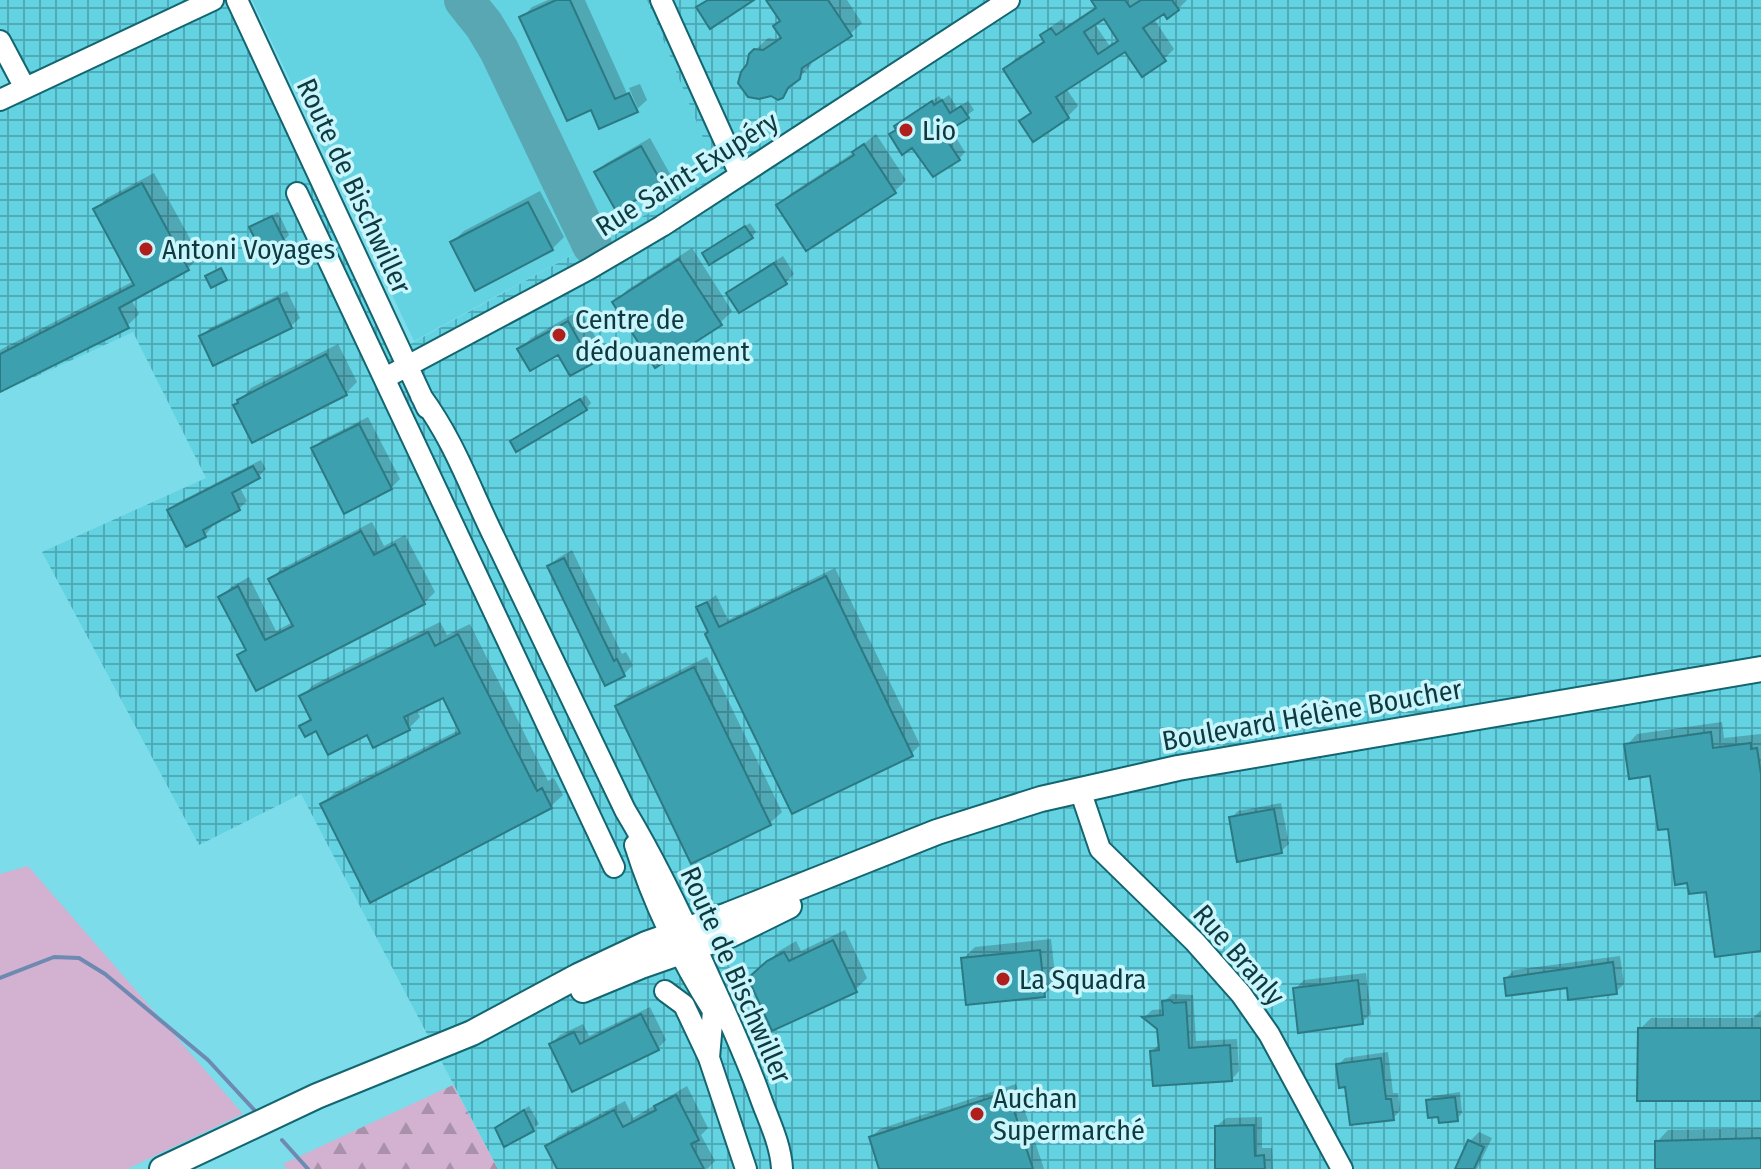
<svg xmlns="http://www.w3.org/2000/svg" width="1761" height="1169" font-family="'Fira Sans Condensed',sans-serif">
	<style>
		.built { fill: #63d2e1 }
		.industrial { fill: url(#industrial-grid) }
		.grass { fill: #d2b1d1 }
		.forest { fill: url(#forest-firs) }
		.shadow { fill: #0003; fill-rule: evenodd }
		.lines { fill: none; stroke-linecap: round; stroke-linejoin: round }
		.stream { stroke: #6e8ab2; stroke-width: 4 }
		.taxiway { stroke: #58a7b2; stroke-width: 40 }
		.building { fill: #3ca0ae; stroke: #2d7983; stroke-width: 2; fill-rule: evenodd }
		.minor-casing { stroke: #13656f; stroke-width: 24 }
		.major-casing { stroke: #13656f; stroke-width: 28 }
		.minor { stroke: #fff; stroke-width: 20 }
		.major { stroke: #fff; stroke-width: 24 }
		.poi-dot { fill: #af1f1d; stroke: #c9f5fc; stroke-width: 3 }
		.labels { text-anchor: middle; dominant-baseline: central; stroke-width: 7; stroke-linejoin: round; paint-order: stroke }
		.poi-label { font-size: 28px; fill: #0e393f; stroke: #c9f5fc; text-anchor: start }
		.street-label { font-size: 28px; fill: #0e393f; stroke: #c9f5fc }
	</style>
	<defs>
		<pattern id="industrial-grid" width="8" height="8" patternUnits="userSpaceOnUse" patternTransform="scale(2)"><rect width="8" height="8" fill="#63d2e1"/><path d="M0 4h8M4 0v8" fill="none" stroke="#50abb8"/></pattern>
		<pattern id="forest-firs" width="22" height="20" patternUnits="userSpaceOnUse" patternTransform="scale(2)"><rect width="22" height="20" fill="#d2b1d1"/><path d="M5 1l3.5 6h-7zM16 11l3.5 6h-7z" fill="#a991ab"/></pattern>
	</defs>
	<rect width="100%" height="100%" fill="#7cdcea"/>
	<!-- built -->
	<path class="built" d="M252 0H647L718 175 414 341Z"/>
	<!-- industrial -->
	<path class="industrial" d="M0 0H226L394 353 718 175 647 0H1761V1169H498L301 794 199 845 42 552 206 478 133 332 0 393V90L10 85 0 67Z"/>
	<!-- grass -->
	<path class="grass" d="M28 866 243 1114 127 1169H0V874Z"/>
	<!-- forest -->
	<path class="forest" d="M453 1085 498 1169H287L283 1164Z"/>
	<!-- shadow -->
	<path class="shadow" d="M548 0H585L634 109H638L629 88 640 84 647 100 636 110 592 108 522 18 532 7Z
		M768 0H847L862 23 850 34 812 59 811 65 782 96 771 93 749 65 750 55 768 38 776 39 781 36 782 20Z
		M1093 0H1187L1178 9 1164 12 1154 19 1174 49 1164 59 1126 49 1066 88 1078 106 1068 116 1033 139 1022 121 1032 111 1005 69 1015 59 1045 40 1042 36 1052 26 1062 19 1066 26 1097 6ZM1104 17 1119 39 1109 45 1094 23Z
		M949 95 957 108 968 101 974 110 950 128 965 152 959 159 896 126 939 96 942 100Z
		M876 134 906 180 895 191 779 205 790 194 853 153Z
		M650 138 670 174 662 183 597 173 605 164Z
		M154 173 200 257 188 268 131 299 139 314 127 326 0 389V350L134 281 96 210 107 198Z
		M540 191 564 237 552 249 452 242 464 231Z
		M278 212 289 235 283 241 252 227Z
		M750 223 756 232 752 237 709 249Z
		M692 248 732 311 720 323 615 302 627 290Z
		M783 256 794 274 786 282 729 293 738 285Z
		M287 291 300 318 291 326 214 363 201 337 210 328Z
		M580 310 603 350 591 362 559 353 520 350 531 338Z
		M338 344 357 382 346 393 240 401 251 388Z
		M586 395 591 403 586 409 512 442Z
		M368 417 400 479 391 488 313 449 322 440Z
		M261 460 266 469 258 477 239 486 247 501 239 509 210 524 212 527 205 535 169 510 177 503Z
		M372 522 384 546 405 535 435 592 424 603 240 655 247 648 221 597 231 587 249 577 276 631 293 622 271 579 281 569Z
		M572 550 622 654 626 652 633 665 624 674 606 683 549 566 558 558Z
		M835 568 920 745 911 754 710 632 699 608 716 595 728 620Z
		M440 622 447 635 470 624 548 781 554 778 563 795 551 806 322 805 334 793 461 729 444 695 416 709 420 717 409 728 368 733 302 726 311 717 301 697 313 685Z
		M707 657 782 812 770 823 617 706 629 695Z
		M1722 722 1724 738 1761 734V949L1708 890 1669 827 1652 774 1627 745 1637 734Z
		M1281 803 1289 844 1281 851 1231 818 1238 811Z
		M845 930 867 978 855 990 762 966 781 950 796 941 801 951Z
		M1051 939 1056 983 1044 995 964 958 975 947Z
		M1620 956 1624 984 1616 992 1506 978 1514 970Z
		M1366 973 1371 1014 1362 1022 1295 989 1304 980Z
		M1172 994 1193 995 1196 1041 1237 1039 1239 1071 1232 1079 1152 1051 1161 1043 1159 1028 1146 1016 1152 1010 1164 1009V1002Z
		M650 1007 666 1040 658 1048 551 1044 560 1035 583 1024 589 1036Z
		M1761 1010V1099L1640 1029 1651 1018H1753Z
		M1388 1052 1393 1093H1398L1400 1111 1393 1118 1346 1085 1338 1065 1345 1058Z
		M1016 1084 1044 1169H881L871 1137 880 1129Z
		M687 1086 708 1128 701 1135 715 1161 707 1169H559L547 1147 558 1136 625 1101 633 1118Z
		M1460 1092 1462 1113 1457 1119 1428 1101 1433 1096Z
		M529 1106 539 1124 505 1144 511 1118Z
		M1262 1117V1148H1272L1273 1169H1244L1217 1126 1226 1118Z
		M1761 1128V1169H1657V1142L1668 1130Z
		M1479 1132 1492 1138 1477 1169H1457L1470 1141Z"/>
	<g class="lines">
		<!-- stream -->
		<path class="stream" d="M0 978 54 957 79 958 105 974 208 1060 257 1113
			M282 1140 308 1169"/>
		<!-- taxiway -->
		<path class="taxiway" d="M464 0 484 25 499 50 592 245"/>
	</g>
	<!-- building -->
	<path class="building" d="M556 0H570L615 99 629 93 638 112 599 129 591 110 567 121 519 17Z
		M708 0H754L710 29 696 7Z
		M766 0H828L852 36 802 68 800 79 788 88 783 98 778 100 771 96 759 99 748 97 738 83 741 72 747 64 749 54 754 49 763 50 781 38 773 26 780 21Z
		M1091 0H1125L1130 7 1141 0H1172L1179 10 1167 19 1164 14 1143 28 1166 61 1142 77 1125 52 1056 97 1069 118 1033 142 1019 121 1031 113 1003 69 1044 42 1040 35 1051 28 1056 35 1096 8ZM1104 19 1118 41 1098 54 1084 32Z
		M942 100 950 113 961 106 969 118 943 134 960 160 933 177 912 148 902 155 889 134 896 130 894 126 932 101 934 105Z
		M864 144 896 193 806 251 776 205 854 155 852 152Z
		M641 146 663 185 616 211 594 172Z
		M142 183 189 270 119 308 129 328 0 392V354L134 285 93 209Z
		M528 202 553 250 475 291 450 242Z
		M272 216 285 242 262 253 249 227Z
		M745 226 753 238 709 265 702 253Z
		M679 259 722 325 655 368 612 302Z
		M774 263 787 284 739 313 726 293Z
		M221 268 227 280 211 288 205 276Z
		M278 298 292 328 213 366 199 336Z
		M568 321 592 364 570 376 558 355 530 371 517 349Z
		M326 354 347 395 252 443 233 405 238 403 237 400Z
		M580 399 587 410 516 452 510 441Z
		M359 424 392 489 344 514 311 448Z
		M253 466 260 478 232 493 240 510 203 530 206 537 186 547 167 510Z
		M361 531 374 555 395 544 425 604 256 691 237 655 246 650 218 597 238 586 265 640 293 626 268 579Z
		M564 558 614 661 617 659 625 676 605 686 547 566Z
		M826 576 913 756 792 814 705 634 708 632 696 607 707 602 719 627Z
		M428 632 435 646 458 634 537 791 542 788 552 808 370 903 320 804 460 733 443 698 404 717 410 730 373 748 367 735 328 755 316 731 305 737 299 726 311 720 299 696Z
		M694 667 771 825 691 864 615 706Z
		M1711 732 1713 748 1751 743V749L1757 748 1761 774V951L1715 957 1706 892 1689 894 1687 883 1675 885 1668 829 1658 830 1650 776 1629 779 1624 744Z
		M1274 809 1282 853 1237 862 1229 817Z
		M833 940 857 992 772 1031 748 978 767 961 784 952 789 961Z
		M1040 950 1045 997 966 1005 961 958Z
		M1613 962 1617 994 1568 1000 1567 988 1506 996 1504 978Z
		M1358 980 1363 1024 1298 1033 1293 988Z
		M1170 1000 1174 1003 1186 1002 1189 1048 1230 1045 1232 1081 1153 1086 1150 1051 1159 1050 1157 1029 1142 1017 1163 1015 1162 1001Z
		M641 1014 659 1050 572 1092 549 1044 574 1032 580 1044Z
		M1638 1028H1761V1101H1637Z
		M1381 1058 1386 1099H1391L1394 1120 1350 1125 1345 1087 1339 1088 1336 1064Z
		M1008 1092 1033 1169H879L869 1137Z
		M676 1095 699 1140 691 1144 704 1169H557L545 1146 614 1110 623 1127 656 1110 654 1106Z
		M1455 1097 1458 1121 1439 1123 1438 1117 1428 1118 1426 1100Z
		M524 1110 534 1131 504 1147 495 1128Z
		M1254 1125 1255 1156 1264 1155 1265 1169H1215V1126Z
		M1761 1138V1169H1655V1141Z
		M1468 1140 1484 1147 1474 1169H1455Z"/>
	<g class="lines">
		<!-- minor casing -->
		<g class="minor-casing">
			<path id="minor" d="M237 0 427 408
				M661 0 740 175
				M0 41 25 88
				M0 100 213 0
				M297 193 614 867
				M385 378 589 269 662 226 1009 0
				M421 396C456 444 470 489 496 541 539 631 582 721 625 810 657 863 683 918 708 974 727 1016 746 1056 761 1099 769 1121 781 1145 782 1169
				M1080 790 1100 849 1195 942 1241 994 1269 1034 1342 1169
				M635 845C654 906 683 964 717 1017
				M665 991 684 1005 709 1058
				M713 1011 709 1058 746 1169"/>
		</g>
		<!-- major casing -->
		<g class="major-casing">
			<path id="major" d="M583 990 641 966 730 935 789 906
				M162 1169 317 1096 472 1033 578 976 646 944 728 915 937 832 1041 799 1178 768 1761 669"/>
		</g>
		<!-- minor -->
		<use href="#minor" class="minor"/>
		<!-- major -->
		<use href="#major" class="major"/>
	</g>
	<!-- markers -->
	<g class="poi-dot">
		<circle cx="906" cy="130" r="8"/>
		<circle cx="146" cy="249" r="8"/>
		<circle cx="559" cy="335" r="8"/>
		<circle cx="1003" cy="979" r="8"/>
		<circle cx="977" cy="1114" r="8"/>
	</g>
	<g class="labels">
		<!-- poi labels -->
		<g class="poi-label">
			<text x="922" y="130">Lio</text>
			<text x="162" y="249">Antoni Voyages</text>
			<text x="575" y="319">Centre de<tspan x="575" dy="32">dédouanement</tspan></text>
			<text x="1019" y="979">La Squadra</text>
			<text x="993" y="1098">Auchan<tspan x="993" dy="32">Supermarché</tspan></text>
		</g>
		<!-- street labels -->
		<g class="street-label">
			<text transform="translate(687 174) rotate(-32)">Rue Saint-Exupéry</text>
			<text transform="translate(354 186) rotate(65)">Route de Bischwiller</text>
			<text transform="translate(1312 715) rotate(-10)">Boulevard Hélène Boucher</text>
			<text transform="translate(1239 955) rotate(49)">Rue Branly</text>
			<text transform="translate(736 975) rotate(66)">Route de Bischwiller</text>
		</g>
	</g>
</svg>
